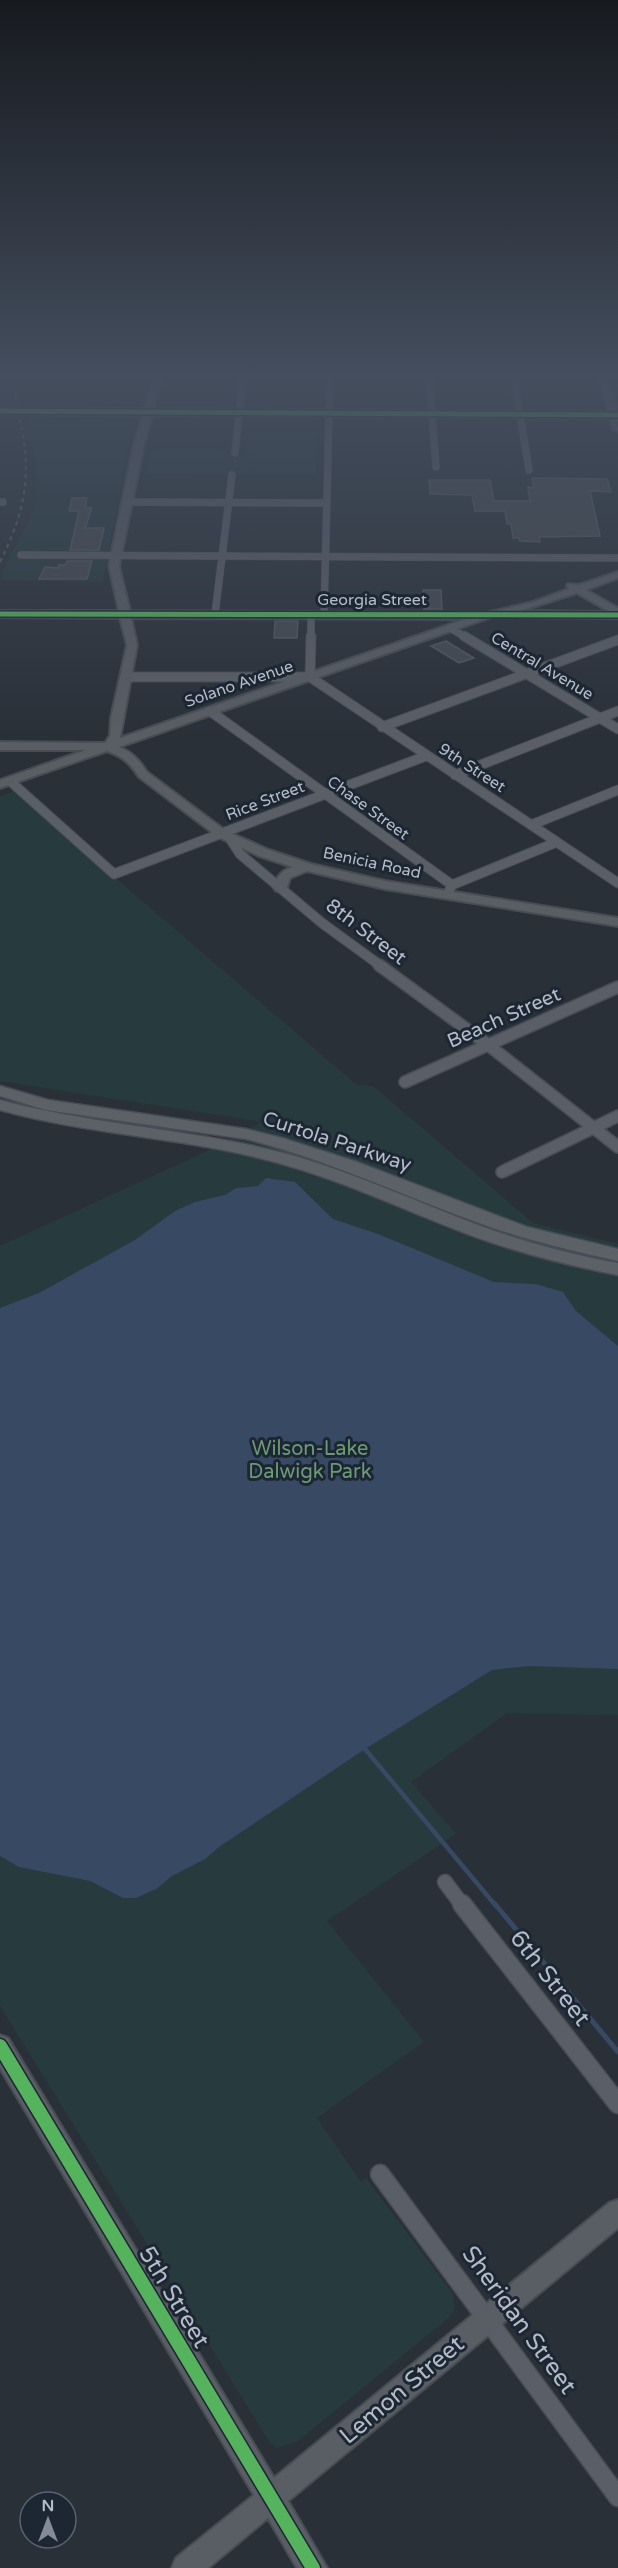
<svg xmlns="http://www.w3.org/2000/svg" width="618" height="2568" font-family="'Varela Round',sans-serif">
	<style>
		.green { fill: #273a3e }
		.water { fill: #384963 }
		.lines { fill: none; stroke-linecap: round; stroke-linejoin: round }
		.stream-far1 { stroke: #384963; stroke-width: 4.5 }
		.stream { stroke: #384963; stroke-width: 5 }
		.building { fill: #444950; stroke: #52575f; stroke-width: 1.5 }
		.street-far4-casing { stroke: #484c53; stroke-width: 8 }
		.street-far3-casing { stroke: #484c53; stroke-width: 11 }
		.street-far2-casing { stroke: #484c53; stroke-width: 14 }
		.street-far1-casing { stroke: #484c53; stroke-width: 17 }
		.street-casing { stroke: #484c53; stroke-width: 21 }
		.secondary-casing { stroke: #484c53; stroke-width: 4 }
		.primary-casing { stroke: #484c55; stroke-width: 3 }
		.street-far4 { stroke: #5a5e66; stroke-width: 7 }
		.street-far3 { stroke: #5a5e66; stroke-width: 9 }
		.street-far2 { stroke: #5a5e66; stroke-width: 11 }
		.street-far1 { stroke: #5a5e66; stroke-width: 14 }
		.street { stroke: #5a5e66; stroke-width: 18 }
		.secondary { fill: #595d64; fill-rule: evenodd }
		.primary { fill: #5c6168; fill-rule: evenodd }
		.rail { stroke: #595d64; stroke-width: 2; stroke-dasharray: 4 4; stroke-linecap: butt }
		.cycleway-far1-casing { stroke: #1d2633; stroke-width: 8 }
		.cycleway-casing { stroke: #1d2633; stroke-width: 17 }
		.cycleway-far1 { stroke: #56b35d; stroke-width: 5 }
		.cycleway { stroke: #56b35d; stroke-width: 14 }
		.labels { text-anchor: middle; dominant-baseline: central; stroke-width: 6; stroke-linejoin: round; paint-order: stroke }
		.far-street-label { font-size: 16px; fill: #b4bcc9; stroke: #1d2633 }
		.street-label { font-size: 20px; fill: #b4bcc9; stroke: #1d2633 }
		.park-label { font-size: 20px; fill: #6b9a76; stroke: #1d2633 }
		.near-street-label { font-size: 24px; fill: #b4bcc9; stroke: #1d2633 }
	</style>
	<rect width="100%" height="100%" fill="#2a3038"/>
	<!-- green -->
	<path class="green" d="M25 415 134 416 103 582 0 580C6 558 22 538 30 516 44 479 33 451 25 415Z
		M249 433H321L317 437 316 475 146 474 150 451 155 449H219C225 458 235 459 247 455L249 451 247 448Z
		M14 791 357 1085 373 1086 533 1223 618 1244V1715L507 1713 411 1782 456 1834 327 1921 424 2042 317 2118 361 2182 366 2178 453 2294 455 2309 451 2316 298 2441 277 2448 270 2443 0 2006V1246L205 1152 262 1122 0 1081V796Z"/>
	<!-- water -->
	<path class="water" d="M266 1178 295 1182 333 1219 378 1234 494 1282 536 1284 563 1292 576 1311 618 1346V1669L529 1666 492 1670 365 1749 219 1847 205 1859 172 1876 156 1889 136 1898H123L90 1881 19 1867 0 1856V1308L39 1293 135 1240 175 1211 195 1202 225 1195 236 1188 258 1186Z"/>
	<g class="lines">
		<!-- stream-far1 -->
		<path class="stream-far1" d="M365 1749 496 1906"/>
		<!-- stream -->
		<path class="stream" d="M495 1904 618 2052"/>
	</g>
	<!-- building -->
	<path class="building" d="M532 478 607 479 611 492 590 491 600 536 539 537 540 542 520 541 519 538H513L511 524H507L505 511H475L472 495 430 494 429 480H490L494 501H530L528 487 534 488Z
		M72 498H87L85 507 92 508 85 528H104L99 550H70L79 511H69Z
		M67 561H92L87 579H39L45 567 58 568 59 565H66Z
		M423 590H441L442 609H424Z
		M275 621H298L297 638H274Z
		M446 641 474 658 459 663 431 646Z"/>
	<g class="lines">
		<!-- street-far4 casing -->
		<g class="street-far4-casing">
			<path id="street-far4" d="M429 377 436 467
				M514 377 529 470
				M235 453 243 377
				M0 502H3
				M126 502 326 503
				M21 555 618 558
				M215 614 232 475
				M324 615 330 377
				M450 628 467 638
				M311 638V615"/>
		</g>
		<!-- street-far3 casing -->
		<g class="street-far3-casing">
			<path id="street-far3" d="M464 636 618 729
				M126 677H310
				M310 677 618 883
				M310 677 311 636
				M210 711 452 885
				M382 727 618 640
				M455 775 618 711
				M10 781 114 874 426 756
				M531 825 618 790
				M231 840 240 854 322 923 381 966
				M449 891 452 885 557 842"/>
		</g>
		<!-- street-far2 casing -->
		<g class="street-far2-casing">
			<path id="street-far2" d="M379 965 487 1044 618 1147
				M405 1082 618 987
				M502 1172 618 1116"/>
		</g>
		<!-- street-far1 casing -->
		<g class="street-far1-casing">
			<path id="street-far1" d="M445 1882 463 1906"/>
		</g>
		<!-- street casing -->
		<g class="street-casing">
			<path id="street" d="M462 1904 618 2104
				M380 2174 618 2497"/>
		</g>
		<!-- secondary casing -->
		<g class="secondary-casing">
			<path id="secondary" d="M154 377H162L153 409 609 412 599 377H607L618 412V432L613 429 610 418 152 415 144 444 119 566 130 611 473 613 478 615 533 602 569 589 567 586 568 584 579 585 618 572V578L586 590 618 608V618L520 617 515 614 518 611 491 617 119 747C132 752 139 760 147 772L226 831 269 850 311 864 385 881 618 918V926L385 889 307 871 290 878 286 891H276L274 888C276 876 282 870 293 867L259 856 218 837 139 777C130 763 122 756 107 751L0 788V780L86 750H0V742L105 743 110 736 111 718 127 645 120 618 0 617V611H119L109 566 134 444 143 415 0 414V408L144 409ZM577 593 610 612 520 611ZM131 618 466 619 120 738 137 645Z
				M0 2035 8 2038 274 2478 609 2203 618 2200V2228L288 2501 327 2568H297L268 2518 208 2568H172L176 2558 254 2495 0 2068Z"/>
		</g>
		<!-- primary casing -->
		<g class="primary-casing">
			<path id="primary" d="M0 1086 48 1100 246 1129 282 1138 357 1162 527 1227 618 1249V1261C572 1251 526 1240 482 1224 403 1196 328 1160 246 1139L46 1110 0 1096Z
				M0 1100C97 1126 198 1129 295 1156 357 1174 417 1202 478 1225 524 1242 570 1254 618 1263V1275C566 1265 515 1252 465 1233 404 1210 344 1181 282 1164 189 1137 93 1136 0 1110Z"/>
		</g>
		<!-- street-far4 -->
		<use href="#street-far4" class="street-far4"/>
		<!-- street-far3 -->
		<use href="#street-far3" class="street-far3"/>
		<!-- street-far2 -->
		<use href="#street-far2" class="street-far2"/>
		<!-- street-far1 -->
		<use href="#street-far1" class="street-far1"/>
		<!-- street -->
		<use href="#street" class="street"/>
		<!-- secondary -->
		<use href="#secondary" class="secondary"/>
		<!-- primary -->
		<use href="#primary" class="primary"/>
		<!-- rail -->
		<path class="rail" d="M0 562C37 488 28 454 12 377"/>
		<!-- cycleway-far1 casing -->
		<g class="cycleway-far1-casing">
			<path id="cycleway-far1" d="M0 411 618 415
				M0 614 618 615"/>
		</g>
		<!-- cycleway casing -->
		<g class="cycleway-casing">
			<path id="cycleway" d="M0 2046 313 2568"/>
		</g>
		<!-- cycleway-far1 -->
		<use href="#cycleway-far1" class="cycleway-far1"/>
		<!-- cycleway -->
		<use href="#cycleway" class="cycleway"/>
	</g>
	<!-- sky -->
	<linearGradient id="sky" x2="0" y2="1"><stop stop-color="#171a1f"/><stop offset="0.51" stop-color="#444e5e"/><stop offset="1" stop-color="#444e5e" stop-opacity="0"/></linearGradient>
	<rect width="618" height="737" fill="url(#sky)"/>
	<g class="labels">
		<!-- far-street labels -->
		<g class="far-street-label">
			<text x="372" y="600">Georgia Street</text>
			<text transform="translate(542 666) rotate(31)">Central Avenue</text>
			<text transform="translate(239 684) rotate(-19)">Solano Avenue</text>
			<text transform="translate(472 768) rotate(33)">9th Street</text>
			<text transform="translate(265 801) rotate(-21)">Rice Street</text>
			<text transform="translate(368 808) rotate(36)">Chase Street</text>
			<text transform="translate(372 863) rotate(12)">Benicia Road</text>
		</g>
		<!-- street labels -->
		<g class="street-label">
			<text transform="translate(366 932) rotate(37)">8th Street</text>
			<text transform="translate(504 1018) rotate(-24)">Beach Street</text>
			<text transform="translate(337 1142) rotate(18)">Curtola Parkway</text>
		</g>
		<!-- park labels -->
		<g class="park-label">
			<text x="310" y="1449">Wilson-Lake<tspan x="310" dy="23">Dalwigk Park</tspan></text>
		</g>
		<!-- near-street labels -->
		<g class="near-street-label">
			<text transform="translate(550 1978) rotate(52)">6th Street</text>
			<text transform="translate(174 2297) rotate(59)">5th Street</text>
			<text transform="translate(519 2320) rotate(54)">Sheridan Street</text>
			<text transform="translate(402 2390) rotate(-40)">Lemon Street</text>
		</g>
	</g>
	<!-- north arrow -->
	<g transform="translate(48 2520)"><circle r="28" fill="#1d2633" stroke="#59626f" stroke-width="1.5"/>
	<path d="M0-4.5L10 22L0 15L-10 22Z" fill="#848b96"/>
	<text y="-9" font-size="16" font-weight="bold" text-anchor="middle" fill="#b4bcc9">N</text>
	</g>
</svg>
